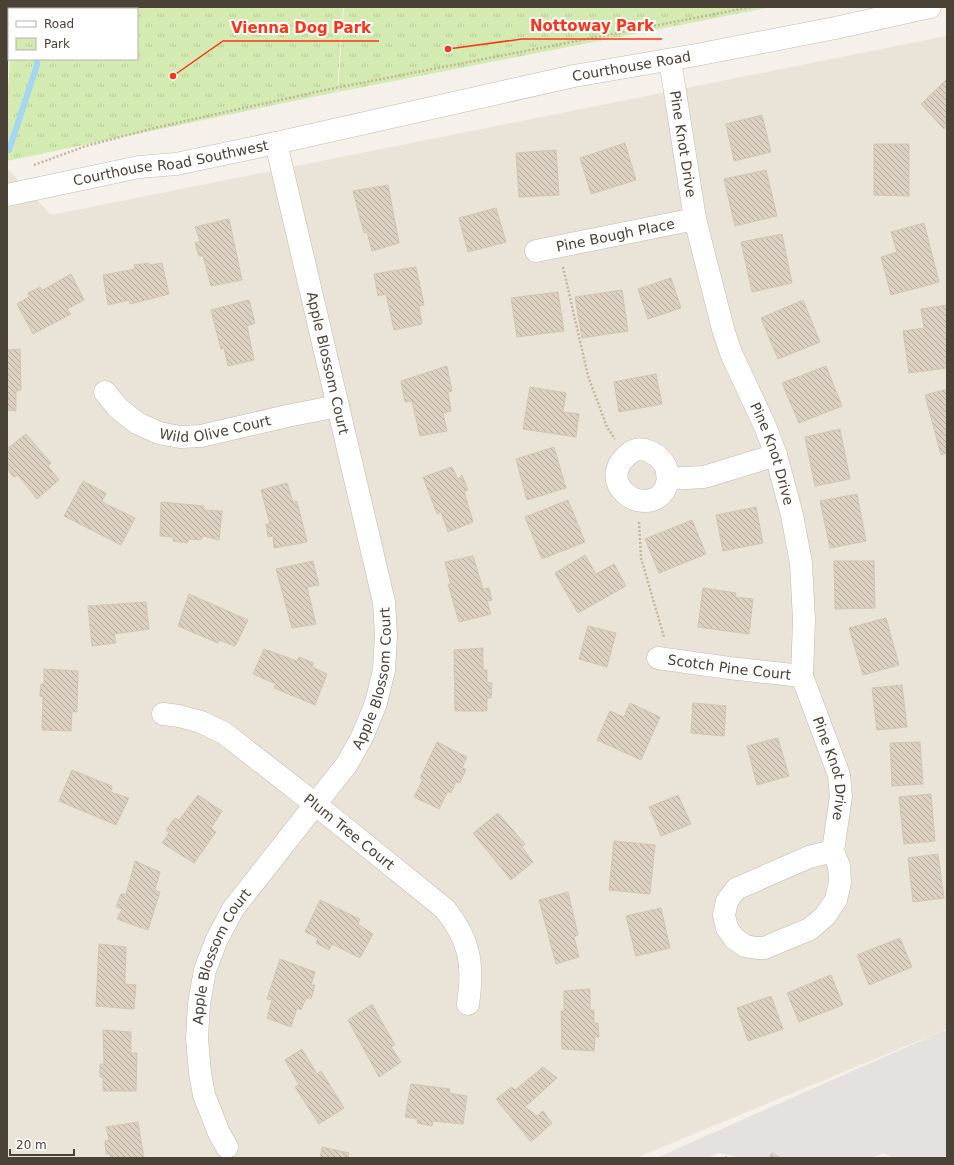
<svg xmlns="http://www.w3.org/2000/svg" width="954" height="1165" font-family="'DejaVu Sans',sans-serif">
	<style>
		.residential { fill: #eae3d8 }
		.park { fill: url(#park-tufts) }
		.parking { fill: #e4e1de }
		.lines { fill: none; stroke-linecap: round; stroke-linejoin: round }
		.stream { stroke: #a4d6f4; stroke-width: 6 }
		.building { fill: url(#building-back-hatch); stroke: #d3c5b1 }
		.minor-casing { stroke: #c2b9ac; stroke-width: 23 }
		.path { stroke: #c4b59c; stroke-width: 2.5; stroke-dasharray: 2 2; stroke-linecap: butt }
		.minor { stroke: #fff; stroke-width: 22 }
		.labels { text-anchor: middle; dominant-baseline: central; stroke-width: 4; stroke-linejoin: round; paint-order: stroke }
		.street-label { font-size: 14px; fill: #4a4237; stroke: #fff }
		.leader { fill: none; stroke: #ff3317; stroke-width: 1.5 }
		.callout-dot { fill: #ff3317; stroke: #fff; stroke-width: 1.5 }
		.callout-label { font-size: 15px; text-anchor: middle; font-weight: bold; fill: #ff3317; stroke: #fff; stroke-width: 4; stroke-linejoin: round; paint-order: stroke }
	</style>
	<defs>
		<pattern id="park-tufts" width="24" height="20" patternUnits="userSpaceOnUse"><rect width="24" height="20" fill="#d3ebb1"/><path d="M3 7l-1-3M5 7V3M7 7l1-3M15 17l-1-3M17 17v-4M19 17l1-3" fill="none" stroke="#b7cb99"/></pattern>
		<pattern id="building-back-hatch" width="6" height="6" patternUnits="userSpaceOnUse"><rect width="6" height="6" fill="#dbd0c1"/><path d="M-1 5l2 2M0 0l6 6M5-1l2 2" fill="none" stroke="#b4aa9e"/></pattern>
	</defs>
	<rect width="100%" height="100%" fill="#f5f1ea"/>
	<!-- residential -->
	<path class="residential" d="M7 7H13V9H9V59L7 90Z
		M947 36V1029L636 1158H7V168L51 215Z"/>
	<!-- park -->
	<path class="park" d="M13 7H343L337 92 7 161V105L10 59H137V9H13Z
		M344 7H772L338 92Z"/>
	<!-- parking -->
	<path class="parking" d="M943 1031H947V1156L941 1158H893L884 1153 870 1158H743L718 1153 708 1158H656Z"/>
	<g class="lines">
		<!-- stream -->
		<path class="stream" d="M39 7V9
			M9 150 37 65V59"/>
	</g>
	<!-- building -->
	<path class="building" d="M947 79V126L944 129 921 104Z
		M762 115 771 152 734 161 726 124Z
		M625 143 636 180 591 194 580 158Z
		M874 144H909V196L874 195Z
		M556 150 559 195 519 197 516 153Z
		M766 170 777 216 735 226 724 179Z
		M388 185 399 243 372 251 367 232 364 233 353 191Z
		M496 208 506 242 468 252 459 218Z
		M229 219 242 280 211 286 203 256H199L195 243 200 241 195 227Z
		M924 223 939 282 891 295 881 257 897 252 891 232Z
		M782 234 792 283 752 292 741 242Z
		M149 263V265L162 263 169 294 130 304 129 300 108 305 103 275 135 269 134 265Z
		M416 267 424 305 419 306 422 324 394 330 386 294 378 296 374 274Z
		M71 274 84 300 67 309 71 314 33 334 17 304 29 297 28 293 40 287 43 290Z
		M671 278 681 308 648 319 638 289Z
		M622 290 628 331 582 338 575 297Z
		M558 292 564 331 517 337 511 298Z
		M249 300 255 323 247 326 254 360 228 366 224 348 221 349 211 310Z
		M803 300 820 342 778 359 761 318Z
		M947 305V368L909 373 903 331 924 328 921 309Z
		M20 349 21 390 16 391V411L7 410V350Z
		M447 366 452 391 448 392 451 411 443 413 447 431 420 436 412 401 405 402 401 381Z
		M826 366 842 406 799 423 782 383Z
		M656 374 662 404 619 412 614 382Z
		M530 387 566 393 563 412 579 414 576 437 523 429Z
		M947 389V453L941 455 925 395Z
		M840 429 850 479 815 486 805 437Z
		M26 434 51 463 48 466 59 480 37 499 18 475 14 477 7 469V465L9 464 7 462V449Z
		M554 447 566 488 527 500 516 459Z
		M452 467 458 479 462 475 468 490 464 491 473 522 448 532 441 512 437 514 423 477Z
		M83 481 106 493 102 502 135 518 121 545 64 516Z
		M287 483 293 502 297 501 307 542 274 548 273 536 268 537 266 524H270L261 490Z
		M857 494 866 541 830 548 820 501Z
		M568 500 585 542 542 559 525 517Z
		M161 502 204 506V510L222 511 219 540 203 536 201 540 188 539V543L173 541V537L160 536Z
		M756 507 763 543 723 551 716 515Z
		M692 520 706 554 659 573 645 539Z
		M585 555 596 574 614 564 626 586 578 613 555 573Z
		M473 556 483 589 489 588 492 600 487 601 491 614 459 622 448 584 451 585 445 562Z
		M313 561 319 585 307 587 316 624 292 628 276 569Z
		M834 561H874L875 608 835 609Z
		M703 588 736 593 735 597 753 599 749 634 698 627Z
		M189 594 248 620 235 646 219 640 218 643 178 626Z
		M146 602 149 629 114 634 116 643 92 646 88 606Z
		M886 618 899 665 863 675 849 628Z
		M588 626 616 633 607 667 579 659Z
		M483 648V670H487V682L492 683 491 698H487V711H455L454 650Z
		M264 649 297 661 299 657 314 663 312 667 327 674 315 705 274 688 276 684 253 674Z
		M44 669 78 671 77 712 72 711 71 731 42 730 43 697 40 696 41 684H44Z
		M902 685 907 727 877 730 872 688Z
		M630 703 660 717 641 760 597 740 610 711 624 717Z
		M693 703 726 706 724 736 691 733Z
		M778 738 789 776 757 785 747 746Z
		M437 742 467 757 462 768 466 769 460 783 456 782 451 793 448 791 439 809 414 797 423 779 420 778Z
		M920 742 923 784 892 786 890 743Z
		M72 770 112 786 111 792 129 798 116 825 59 801Z
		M931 794 935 841 904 844 899 797Z
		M198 795 222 811 211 828 216 832 194 863 162 843 169 833 166 830 175 818 179 820Z
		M678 795 691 824 661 836 649 807Z
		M498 813 525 844 522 847 533 862 511 880 473 833Z
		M614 841 655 845 650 894 609 890Z
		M938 854 944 898 913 902 908 858Z
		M135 861 160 872 155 890 160 892 148 930 117 919 122 909 116 907 121 894H126Z
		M568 892 578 935 574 937 579 957 556 964 539 900Z
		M320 900 360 919 358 924 373 934 360 958 332 944 329 950 316 943 318 938 305 932Z
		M661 908 670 948 636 956 626 916Z
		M900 938 912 967 869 985 857 955Z
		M99 944 126 947 125 984 136 985 134 1009 96 1006Z
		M280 959 315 972 311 985H315L311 999 306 998 301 1010 297 1008 291 1027 267 1018 272 1000 267 999Z
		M831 975 843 1005 799 1022 787 993Z
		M590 989V1010H594V1023H598L599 1037H595L594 1051 562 1049 561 1011H564V991Z
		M771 996 783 1029 748 1041 737 1008Z
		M372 1004 395 1045 391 1047 401 1062 379 1077 348 1020Z
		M103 1030 131 1032V1053H137L136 1091H103V1078L100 1077V1064H104Z
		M302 1049 317 1074 321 1071 344 1108 319 1124 295 1087 299 1085 285 1060Z
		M543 1067 557 1078 525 1107 537 1116 543 1111 552 1123 531 1142 496 1099 512 1087 515 1090Z
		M411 1084 450 1089 449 1093 467 1096 463 1124 433 1121 432 1126 417 1123 418 1119 405 1117Z
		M138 1122 144 1158H110V1154H106L105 1141 109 1140 106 1127Z
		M322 1147 349 1153 348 1158H320Z
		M772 1153 781 1158H769Z"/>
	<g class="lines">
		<!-- minor casing -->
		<g class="minor-casing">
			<g id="minor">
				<path id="s1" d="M670 60 695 219 723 329 731 353 765 426 776 455 792 515 801 563 804 620 802 676 839 775 841 796 833 851 839 866 840 882 836 900 825 916 810 929 764 948H757L745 946 734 938 727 928 724 915 727 901 736 889 809 857 833 851"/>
				<path id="s2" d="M7 195 139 167 176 164 276 143 574 76 696 55 835 28 930 7"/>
				<path id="s3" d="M536 251 695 219"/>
				<path id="s4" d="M105 392 118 408 137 423 159 433 180 437 201 436 287 416 338 406"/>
				<path d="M668 479C667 475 667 470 666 467 660 455 642 443 630 453 592 482 644 519 664 491 666 488 667 483 668 479L704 477 776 455"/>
				<path id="s5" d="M658 658 729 668 802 676"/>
				<path id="s6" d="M163 714 179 716 201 722 224 733 315 804 445 909C470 940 474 965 468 1004"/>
				<path id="s7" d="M227 1147 219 1133 204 1095 200 1073 197 1038 199 1004 205 970 217 939 233 909 347 764 362 737 376 703 384 670 386 635 384 602 276 143"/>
			</g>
		</g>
		<!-- path -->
		<path class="path" d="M34 165 86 146 158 127 325 90 751 7
			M563 267 588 376 607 427 615 439
			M639 522 641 558 664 637
			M725 1157 727 1158"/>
		<!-- minor -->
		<use href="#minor" class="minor"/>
	</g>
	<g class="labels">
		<!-- street labels -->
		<g class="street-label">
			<text stroke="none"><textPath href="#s2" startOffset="638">Courthouse Road</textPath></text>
			<text stroke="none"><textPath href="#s1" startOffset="85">Pine Knot Drive</textPath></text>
			<text stroke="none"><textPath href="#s2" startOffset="167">Courthouse Road Southwest</textPath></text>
			<text stroke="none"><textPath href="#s3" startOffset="81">Pine Bough Place</textPath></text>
			<text transform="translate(328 363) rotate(77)">Apple Blossom Court</text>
			<text stroke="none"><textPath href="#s4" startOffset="126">Wild Olive Court</textPath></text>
			<text stroke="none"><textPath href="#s1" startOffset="409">Pine Knot Drive</textPath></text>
			<text stroke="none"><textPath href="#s5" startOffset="72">Scotch Pine Court</textPath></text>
			<text stroke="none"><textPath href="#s7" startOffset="526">Apple Blossom Court</textPath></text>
			<text stroke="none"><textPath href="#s1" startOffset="733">Pine Knot Drive</textPath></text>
			<text stroke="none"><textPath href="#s6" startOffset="224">Plum Tree Court</textPath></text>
			<text stroke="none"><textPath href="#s7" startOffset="201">Apple Blossom Court</textPath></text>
		</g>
	</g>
	<!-- callouts -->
	<path class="leader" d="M448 49L522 39H662M173 76L223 41H379"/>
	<g class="callout-dot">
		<circle cx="448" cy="49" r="4"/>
		<circle cx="173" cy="76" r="4"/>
	</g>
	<g class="callout-label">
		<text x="592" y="31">Nottoway Park</text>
		<text x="301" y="33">Vienna Dog Park</text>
	</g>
	<!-- border -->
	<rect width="954" height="1165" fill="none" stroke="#4a4237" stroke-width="16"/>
	<!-- legend -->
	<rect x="8" y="8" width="130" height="52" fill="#ffffff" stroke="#b7b3af"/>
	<rect x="16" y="21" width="20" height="6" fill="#ffffff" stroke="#b7b3af"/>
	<text x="44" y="28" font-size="12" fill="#4a4237">Road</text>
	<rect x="16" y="38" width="20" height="12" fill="url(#park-tufts)" stroke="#b7b3af"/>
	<text x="44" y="48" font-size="12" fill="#4a4237">Park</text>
	<!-- scale -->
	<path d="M10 1149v6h64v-6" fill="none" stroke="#4a4237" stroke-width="2"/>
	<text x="16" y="1149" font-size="12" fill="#4a4237" stroke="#ffffff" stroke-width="3" paint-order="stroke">20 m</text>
</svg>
